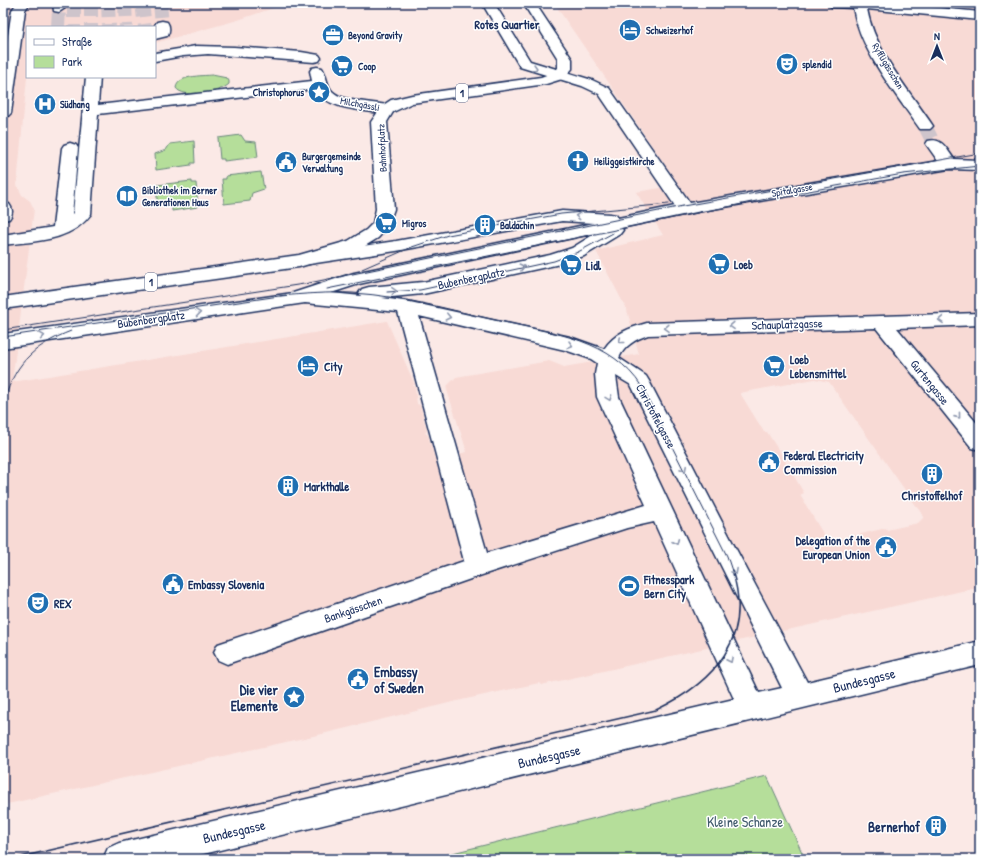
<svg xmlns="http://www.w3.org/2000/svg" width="983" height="862" font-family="'Patrick Hand',sans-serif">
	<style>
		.built { fill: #f8dad5; fill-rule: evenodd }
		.green { fill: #b5de9a; stroke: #68867c }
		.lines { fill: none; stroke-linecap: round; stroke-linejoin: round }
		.minor-tunnel { stroke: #cec4cb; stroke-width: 14; stroke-dasharray: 14 7; stroke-linecap: butt }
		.minor-casing { stroke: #1b2f5e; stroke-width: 3 }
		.major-casing { stroke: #1b2f5e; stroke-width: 3 }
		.minor { fill: #fff; fill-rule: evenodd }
		.major { fill: #fff; fill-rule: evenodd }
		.tram-far1 { stroke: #1b2f5e; stroke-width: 1 }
		.tram { stroke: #1b2f5e; stroke-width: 1.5 }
		.oneway { stroke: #8d97ae }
		.labels { text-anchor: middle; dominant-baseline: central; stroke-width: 3; stroke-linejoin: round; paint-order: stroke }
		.far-poi-label { font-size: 10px; font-weight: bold; fill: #1b2f5e; stroke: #fff; text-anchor: start }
		.far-street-label { font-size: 10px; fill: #1b2f5e; stroke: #fff }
		.shield { fill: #fff; stroke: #5f6d8e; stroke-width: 1 }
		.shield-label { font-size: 11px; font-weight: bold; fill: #1b2f5e }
		.far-quarter-label { font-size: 12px; font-weight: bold; fill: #1b2f5e; stroke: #fff }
		.poi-label { font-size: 12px; font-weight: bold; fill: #1b2f5e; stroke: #fff; text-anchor: start }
		.street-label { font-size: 12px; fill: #1b2f5e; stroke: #fff }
		.near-poi-label { font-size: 14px; font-weight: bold; fill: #1b2f5e; stroke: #fff; text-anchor: end }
		.near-street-label { font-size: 14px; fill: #1b2f5e; stroke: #fff }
		.near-park-label { font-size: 14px; fill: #425b6d; stroke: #fff }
	</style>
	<rect width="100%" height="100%" fill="#fbe9e6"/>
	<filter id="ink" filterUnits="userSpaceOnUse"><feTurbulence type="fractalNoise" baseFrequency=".025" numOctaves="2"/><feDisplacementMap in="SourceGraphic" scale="8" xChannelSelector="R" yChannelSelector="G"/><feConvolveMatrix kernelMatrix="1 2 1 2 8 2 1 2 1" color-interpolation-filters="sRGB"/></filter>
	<g filter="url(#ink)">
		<!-- built -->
		<path class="built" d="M3 3H288L238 20 155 43V27H27V77L17 185 22 195 30 201 34 209 12 382 387 321 415 385H412L415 387 417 404 420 405 427 431 425 433 428 435 435 459 467 452 446 387 456 377 549 361 564 367 639 354 627 310 596 251 663 235 636 192 679 185 554 3H980V587L541 685 539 683 457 701 322 734 3 805ZM815 379 829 382 924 517 918 523 887 530 886 528 828 542 800 495 804 493 779 451 767 432H764L740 393Z"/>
		<!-- green -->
		<path class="green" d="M212 75 227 78 229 81V84C220 93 183 99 176 88 178 75 201 76 212 75Z
			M241 135 245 141 256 142 258 157 224 161V159H220L218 138Z
			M194 141 195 163H191V165L156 170 155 154 166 150 170 144Z
			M261 172 264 189 252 193 250 201 224 204 222 179H226V176Z
			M192 181V183H196L198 207 172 211V207L166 203H157V185Z
			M767 776 805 859H428Z"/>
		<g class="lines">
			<!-- minor-tunnel -->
			<path class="minor-tunnel" d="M91 3V27
				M108 3 109 27
				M125 3 126 27
				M142 3 145 27
				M160 3 162 25
				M74 4V27
				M58 27 59 8
				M925 126 934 144"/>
			<!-- minor casing -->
			<g class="minor-casing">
				<path id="minor" d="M17 3H30L25 10 11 113 8 116 3 118V67L12 10Z
					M53 3H65V8L59 12 54 11Z
					M482 3H494L530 61 592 80 609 88 690 203 938 161 926 144 928 141C942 137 947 150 954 159L980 160V170L949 169 701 211 621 228 623 230 620 234 584 256 560 264 423 294 382 298 410 302 570 337 604 349C615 333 629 328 647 323L980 313V325L897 328 980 427V450L972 448 876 328 648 335C636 339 624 346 619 358L646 376 649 381 736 549 807 682 980 641V665L183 859H103L108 848 119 843 734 699 654 522 627 528 482 575 227 664 218 660 214 652 218 644 464 561 398 312 305 303 3 348V334L293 293 354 273 594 223 562 221 396 251 309 264 303 263 300 259 303 255 309 254 396 241 562 211 610 214 616 215 618 218 675 206 599 94 582 86 520 67ZM596 233 572 248 550 255 423 282 369 287 362 289 359 293 361 296 331 293 359 284ZM419 316 565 350 591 359 597 363 595 374 597 397 646 505 487 553ZM616 376 631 385 782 688 759 693 619 397Z
					M826 3H890L980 12V20L867 9C875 52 909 90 933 126L930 129H920C895 93 861 52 853 8L832 7Z
					M162 21 167 22C170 26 170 32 167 36L155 39V25L157 22Z
					M196 46 234 47 301 52 319 55 321 58 319 61 314 62 208 54 183 56 155 61V53Z
					M317 67 322 68C327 75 326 85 332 91 343 103 378 102 393 106L396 109 393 112 388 114C366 110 328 111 315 89L98 114 91 214C71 242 34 241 3 245V235L53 227 62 148 64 145 70 143 76 145 78 148 72 214 73 213 86 77H100L98 105 312 81 310 71 312 68Z
					M3 203 9 204C13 209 13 214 9 219L3 220Z"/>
			</g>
			<!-- major casing -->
			<g class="major-casing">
				<path id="major" d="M523 3H535L572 59V69L562 79 546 84 412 103 393 112 387 122 394 209 387 228 378 238 360 249 299 267 3 309V297L299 255 348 241 366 230 373 223 376 209 371 122 382 106 391 100 412 95 541 77 552 73 558 68V59Z"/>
			</g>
			<!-- minor -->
			<use href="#minor" class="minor"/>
			<!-- major -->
			<use href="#major" class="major"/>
			<!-- tram-far1 -->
			<path class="tram-far1" d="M362 269 412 247 448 235 561 214 669 204
				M327 289 781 196 903 174 980 166
				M387 292 420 290 554 261 578 252 613 233
				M280 296C304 294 328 292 353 293 404 296 454 311 504 322 555 333 612 340 642 387L727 556 732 571
				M3 330 304 284 683 206 980 153
				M3 337 286 295
				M3 407C12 366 32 346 71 331"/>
			<!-- tram -->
			<path class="tram" d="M12 859 656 710C715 682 754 638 732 570"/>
		</g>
		<!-- one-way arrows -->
		<defs><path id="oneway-chevron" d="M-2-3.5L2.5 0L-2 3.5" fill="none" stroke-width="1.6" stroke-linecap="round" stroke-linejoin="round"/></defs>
		<g class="oneway">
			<use href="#oneway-chevron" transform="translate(535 68) rotate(16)"/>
			<use href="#oneway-chevron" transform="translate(578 216) rotate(-175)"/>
			<use href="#oneway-chevron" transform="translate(522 267) rotate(-13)"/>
			<use href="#oneway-chevron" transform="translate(394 291) rotate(-4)"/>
			<use href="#oneway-chevron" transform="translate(198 313) rotate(-8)"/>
			<use href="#oneway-chevron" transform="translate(448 317) rotate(13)"/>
			<use href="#oneway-chevron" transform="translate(941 320) rotate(179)"/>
			<use href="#oneway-chevron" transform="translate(732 326) rotate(178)"/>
			<use href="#oneway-chevron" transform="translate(667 328) rotate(178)"/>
			<use href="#oneway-chevron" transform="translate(42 336) rotate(-8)"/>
			<use href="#oneway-chevron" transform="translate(621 341) rotate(141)"/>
			<use href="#oneway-chevron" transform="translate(570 345) rotate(15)"/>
			<use href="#oneway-chevron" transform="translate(609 398) rotate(70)"/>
			<use href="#oneway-chevron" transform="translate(958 416) rotate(51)"/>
			<use href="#oneway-chevron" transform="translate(684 469) rotate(64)"/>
			<use href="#oneway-chevron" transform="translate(676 542) rotate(66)"/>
			<use href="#oneway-chevron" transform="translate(735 572) rotate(62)"/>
			<use href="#oneway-chevron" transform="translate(730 660) rotate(64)"/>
		</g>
	</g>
	<!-- icons -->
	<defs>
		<g id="hotel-disc" transform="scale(1.15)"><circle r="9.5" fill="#1f6fb2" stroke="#fff"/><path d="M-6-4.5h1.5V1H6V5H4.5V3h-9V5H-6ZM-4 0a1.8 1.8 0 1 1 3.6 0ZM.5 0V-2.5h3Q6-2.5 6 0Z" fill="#fff"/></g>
		<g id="office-disc" transform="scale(1.15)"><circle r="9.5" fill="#1f6fb2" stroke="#fff"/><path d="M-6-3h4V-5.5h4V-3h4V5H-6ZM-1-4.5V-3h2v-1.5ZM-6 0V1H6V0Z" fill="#fff"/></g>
		<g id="theatre-disc" transform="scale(1.15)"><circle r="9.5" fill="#1f6fb2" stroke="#fff"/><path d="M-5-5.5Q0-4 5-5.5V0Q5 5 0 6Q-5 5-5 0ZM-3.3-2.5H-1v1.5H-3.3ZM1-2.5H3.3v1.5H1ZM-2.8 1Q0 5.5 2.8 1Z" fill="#fff"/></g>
		<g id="supermarket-disc" transform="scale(1.15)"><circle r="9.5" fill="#1f6fb2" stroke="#fff"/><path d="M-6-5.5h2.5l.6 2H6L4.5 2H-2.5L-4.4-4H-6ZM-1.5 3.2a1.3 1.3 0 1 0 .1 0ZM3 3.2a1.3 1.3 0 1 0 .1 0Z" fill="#fff"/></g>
		<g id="sight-disc" transform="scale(1.15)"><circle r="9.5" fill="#1f6fb2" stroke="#fff"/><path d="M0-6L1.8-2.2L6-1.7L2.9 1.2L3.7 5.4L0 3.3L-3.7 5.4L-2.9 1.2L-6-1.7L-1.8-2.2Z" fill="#fff"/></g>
		<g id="hospital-disc" transform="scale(1.15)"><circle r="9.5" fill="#1f6fb2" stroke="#fff"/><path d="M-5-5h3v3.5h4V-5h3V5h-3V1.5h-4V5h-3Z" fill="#fff"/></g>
		<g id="church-disc" transform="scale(1.15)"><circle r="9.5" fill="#1f6fb2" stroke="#fff"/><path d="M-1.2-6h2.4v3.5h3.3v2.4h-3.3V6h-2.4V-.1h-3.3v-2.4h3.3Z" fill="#fff"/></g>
		<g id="civic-disc" transform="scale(1.15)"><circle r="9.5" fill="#1f6fb2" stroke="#fff"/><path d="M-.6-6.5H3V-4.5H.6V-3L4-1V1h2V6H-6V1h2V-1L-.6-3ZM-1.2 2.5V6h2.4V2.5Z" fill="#fff"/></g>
		<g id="library-disc" transform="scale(1.15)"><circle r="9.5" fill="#1f6fb2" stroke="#fff"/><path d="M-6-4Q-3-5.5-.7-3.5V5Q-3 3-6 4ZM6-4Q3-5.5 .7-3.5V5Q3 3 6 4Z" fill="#fff"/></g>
		<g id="building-disc" transform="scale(1.15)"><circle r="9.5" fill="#1f6fb2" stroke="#fff"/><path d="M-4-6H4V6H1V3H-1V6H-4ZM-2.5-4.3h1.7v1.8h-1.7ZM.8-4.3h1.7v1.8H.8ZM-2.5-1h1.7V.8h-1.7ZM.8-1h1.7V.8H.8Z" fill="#fff"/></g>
		<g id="stadium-disc" transform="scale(1.15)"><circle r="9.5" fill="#1f6fb2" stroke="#fff"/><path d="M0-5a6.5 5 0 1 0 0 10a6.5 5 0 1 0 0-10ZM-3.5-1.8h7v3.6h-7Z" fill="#fff"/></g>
	</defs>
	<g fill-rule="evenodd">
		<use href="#hotel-disc" x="630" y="30"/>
		<use href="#office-disc" x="333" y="35"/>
		<use href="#theatre-disc" x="787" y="64"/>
		<use href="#supermarket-disc" x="342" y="66"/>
		<use href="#sight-disc" x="319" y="92"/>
		<use href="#hospital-disc" x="45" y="104"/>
		<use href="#church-disc" x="578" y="161"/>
		<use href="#civic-disc" x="286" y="162"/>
		<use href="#library-disc" x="127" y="196"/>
		<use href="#supermarket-disc" x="386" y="223"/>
		<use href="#building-disc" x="485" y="225"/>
		<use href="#supermarket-disc" x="719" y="264"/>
		<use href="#supermarket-disc" x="571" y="265"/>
		<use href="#hotel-disc" x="308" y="366"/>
		<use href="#supermarket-disc" x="774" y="366"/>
		<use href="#civic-disc" x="769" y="462"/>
		<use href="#building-disc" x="932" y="474"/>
		<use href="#building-disc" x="288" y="486"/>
		<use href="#civic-disc" x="886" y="547"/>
		<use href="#civic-disc" x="173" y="584"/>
		<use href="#stadium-disc" x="629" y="586"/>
		<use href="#theatre-disc" x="38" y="603"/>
		<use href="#civic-disc" x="358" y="679"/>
		<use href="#sight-disc" x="294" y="697"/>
		<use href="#building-disc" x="936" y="826"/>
	</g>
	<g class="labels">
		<!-- far-poi labels -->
		<g class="far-poi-label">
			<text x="646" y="30">Schweizerhof</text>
			<text x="348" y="35">Beyond Gravity</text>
			<text x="802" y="64">splendid</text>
			<text x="358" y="66">Coop</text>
			<text x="304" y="92" text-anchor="end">Christophorus</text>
			<text x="60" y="104">Südhang</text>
			<text x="302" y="156">Burgergemeinde<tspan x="302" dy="12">Verwaltung</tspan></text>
			<text x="594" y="161">Heiliggeistkirche</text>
			<text x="142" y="190">Bibliothek im Berner<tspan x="142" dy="12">Generationen Haus</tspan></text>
			<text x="402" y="223">Migros</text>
			<text x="500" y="225">Baldachin</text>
		</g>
		<!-- far-street labels -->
		<g class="far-street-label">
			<text transform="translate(888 66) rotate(59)">Ryffligässchen</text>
			<text transform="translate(360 104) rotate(11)">Milchgässli</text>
			<text transform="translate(382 148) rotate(-93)">Bahnhofplatz</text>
			<text transform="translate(792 190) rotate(-10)">Spitalgasse</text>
		</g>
		<!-- shield labels -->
		<g class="shield">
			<rect x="456" y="84" width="12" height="18" rx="3"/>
			<rect x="145" y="273" width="12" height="18" rx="3"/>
		</g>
		<g class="shield-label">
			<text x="462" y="93">1</text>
			<text x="151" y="282">1</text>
		</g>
		<!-- far-quarter labels -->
		<g class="far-quarter-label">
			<text x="507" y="24">Rotes Quartier</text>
		</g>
		<!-- poi labels -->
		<g class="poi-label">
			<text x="734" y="264">Loeb</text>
			<text x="586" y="265">Lidl</text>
			<text x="790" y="359">Loeb<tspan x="790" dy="14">Lebensmittel</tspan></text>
			<text x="324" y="366">City</text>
			<text x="784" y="455">Federal Electricity<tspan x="784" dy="14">Commission</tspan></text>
			<text x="304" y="486">Markthalle</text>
			<text x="932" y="495" text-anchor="middle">Christoffelhof</text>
			<text x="870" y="540" text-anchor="end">Delegation of the<tspan x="870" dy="14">European Union</tspan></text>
			<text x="644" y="579">Fitnesspark<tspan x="644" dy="14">Bern City</tspan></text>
			<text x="188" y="584">Embassy Slovenia</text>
			<text x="54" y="603">REX</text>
		</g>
		<!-- street labels -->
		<g class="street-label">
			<text transform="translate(471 278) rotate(-12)">Bubenbergplatz</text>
			<text transform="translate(151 319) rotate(-8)">Bubenbergplatz</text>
			<text transform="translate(787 324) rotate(-2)">Schauplatzgasse</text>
			<text transform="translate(930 382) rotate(51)">Gurtengasse</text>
			<text transform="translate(656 416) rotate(62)">Christoffelgasse</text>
			<text transform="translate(353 609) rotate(-19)">Bankgässchen</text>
		</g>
		<!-- near-poi labels -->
		<g class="near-poi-label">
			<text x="374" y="671" text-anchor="start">Embassy<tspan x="374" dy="16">of Sweden</tspan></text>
			<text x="278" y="689">Die vier<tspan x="278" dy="16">Elemente</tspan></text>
			<text x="920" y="826">Bernerhof</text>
		</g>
		<!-- near-street labels -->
		<g class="near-street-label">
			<text transform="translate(864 680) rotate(-14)">Bundesgasse</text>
			<text transform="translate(549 756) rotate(-13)">Bundesgasse</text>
			<text transform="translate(234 831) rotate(-13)">Bundesgasse</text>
		</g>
		<!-- near-park labels -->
		<g class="near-park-label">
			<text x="745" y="821">Kleine Schanze</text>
		</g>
	</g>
	<!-- margin -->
	<rect width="983" height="862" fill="none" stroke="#fff" stroke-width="16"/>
	<rect x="8" y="8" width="967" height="846" fill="none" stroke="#1b2f5e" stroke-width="1.5" filter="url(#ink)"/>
	<!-- legend -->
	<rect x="26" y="26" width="130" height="52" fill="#ffffff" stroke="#a4acbf"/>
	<rect x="34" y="39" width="20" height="6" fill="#ffffff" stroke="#a4acbf"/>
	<text x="62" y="46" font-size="12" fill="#1b2f5e">Straße</text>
	<rect x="34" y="56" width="20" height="12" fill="#b5de9a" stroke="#a4acbf"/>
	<text x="62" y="66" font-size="12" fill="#1b2f5e">Park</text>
	<!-- north arrow -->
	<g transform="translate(937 46)" stroke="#ffffff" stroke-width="3" paint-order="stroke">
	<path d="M0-3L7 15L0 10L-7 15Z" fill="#1b2f5e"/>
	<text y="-6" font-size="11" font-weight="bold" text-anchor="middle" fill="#1b2f5e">N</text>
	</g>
</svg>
